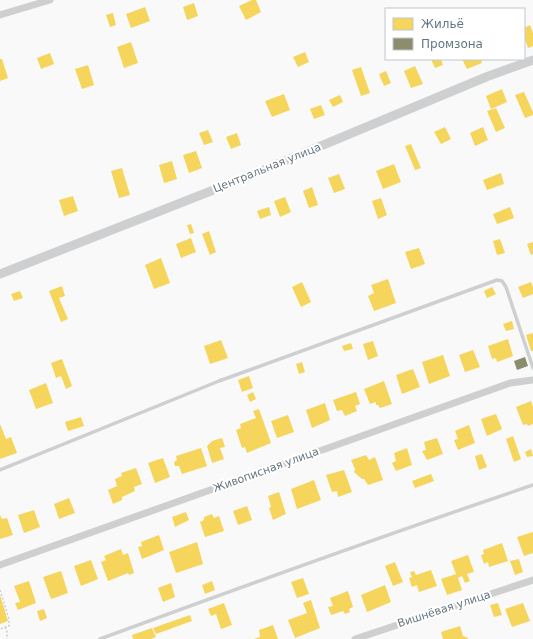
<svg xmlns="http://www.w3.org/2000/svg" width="533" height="639" font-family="'DejaVu Sans',sans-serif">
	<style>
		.homes { fill: #f6d55c }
		.industry { fill: #8c8c6e }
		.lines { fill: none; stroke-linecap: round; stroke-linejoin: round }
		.path { stroke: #cbcccd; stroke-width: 1.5; stroke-dasharray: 2 2; stroke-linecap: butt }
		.service { stroke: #cecfd0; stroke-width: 3.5 }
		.minor { stroke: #cecfd0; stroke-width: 7 }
		.tertiary { stroke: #cecfd0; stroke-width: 9 }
		.labels { text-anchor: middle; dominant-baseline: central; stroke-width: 4; stroke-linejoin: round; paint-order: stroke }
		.street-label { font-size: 11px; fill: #657683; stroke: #fff }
	</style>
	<rect width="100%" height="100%" fill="#f9f9f9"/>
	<!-- homes -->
	<path class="homes" d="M252 0H256L261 12 246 20 239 6Z
		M194 3 198 16 187 20 183 7Z
		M145 7 150 21 131 28 126 14Z
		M113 13 116 25 110 27 106 15Z
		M530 25 533 33V46L528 48 524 36V28Z
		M131 42 138 63 124 68 117 47Z
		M305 52 309 62 298 67 293 57Z
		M50 53 54 64 41 69 37 58Z
		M0 59H2L8 78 0 81Z
		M431 59H441L443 65 435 68Z
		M462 59H481L482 63 467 69Z
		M88 65 94 85 82 89 75 69Z
		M415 66 423 84 411 88 404 71Z
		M361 67 370 93 361 96 352 70Z
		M386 71 391 83 384 86 379 74Z
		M502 89 507 102 491 109 486 96Z
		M524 92 533 112V115L525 118 515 95Z
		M284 94 290 110 272 117 265 101Z
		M340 95 343 102 333 107 329 100Z
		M321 105 325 115 314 119 310 109Z
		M496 108 505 128 496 132 487 111Z
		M445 127 451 139 441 144 434 132Z
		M483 127 488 140 475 146 470 133Z
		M208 130 213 142 204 145 199 133Z
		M237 133 241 145 231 149 226 137Z
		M411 144 421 168 415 170 405 146Z
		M196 151 202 168 189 173 183 155Z
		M172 161 177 179 164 183 159 165Z
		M394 164 401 182 383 189 376 171Z
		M122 168 130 195 119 198 111 171Z
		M501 173 504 184 487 190 483 180Z
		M339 174 345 189 334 193 328 178Z
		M312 187 318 205 309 208 303 191Z
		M73 196 78 211 64 216 59 200Z
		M285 197 291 212 280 217 274 201Z
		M381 198 387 215 378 219 372 201Z
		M269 207 271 215 260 219 257 211Z
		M510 207 514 218 497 224 493 214Z
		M191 224 194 233 190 234 187 225Z
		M209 231 216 252 210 255 202 234Z
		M191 238 196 252 181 258 176 244Z
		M500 239 505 253 497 255 493 241Z
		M533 242V254L531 255 527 244Z
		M419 248 425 264 411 269 405 252Z
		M161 258 170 283 154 289 145 265Z
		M388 279 396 303 374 311 368 296 374 293 371 285Z
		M302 282 311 302 301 307 292 287Z
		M531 282 533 287V294L523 298 518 287Z
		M62 286 65 296 59 298 68 319 61 322 49 291Z
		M492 287 496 294 487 298 484 291Z
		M20 291 23 298 14 301 11 294Z
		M512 321 514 329 506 331 503 324Z
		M533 333V351H531L526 335Z
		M508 339 513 356 497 362 496 358 492 359 488 346Z
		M221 340 228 358 210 364 204 346Z
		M373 341 378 356 368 360 363 344Z
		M351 343 353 349 344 351 342 346Z
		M473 350 480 367 465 372 459 355Z
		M443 355 450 376 429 384 422 362Z
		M62 359 72 386 66 389 61 376 56 378 51 363Z
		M302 362 305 372 299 374 296 364Z
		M413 369 420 387 402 394 396 375Z
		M249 376 253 388 242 392 238 380Z
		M384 381 392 404 380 408 378 405H376V402L370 404 364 389Z
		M46 383 53 403 36 409 29 390Z
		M253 392 256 399 250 402 247 395Z
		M356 392 360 404 355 406 357 411 345 416 342 410 337 411 333 400Z
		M531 401 533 407V424L528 426 527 424 523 425 516 407Z
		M325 403 330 420 312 428 306 410Z
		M259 409 271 443 247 453 245 447 242 448 236 430 241 428 240 424 256 418 253 411Z
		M496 414 502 429 487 436 481 419Z
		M288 415 294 432 277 438 271 421Z
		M81 417 84 426 68 431 65 422Z
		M0 424 6 439 11 437 17 453 0 459Z
		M469 425 475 443 458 450 454 440 458 439 455 431Z
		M513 436 521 459 514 462 506 439Z
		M222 438 225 447 220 448 224 459 212 463 207 446 212 441Z
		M437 438 443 454 427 460 422 451 426 450 424 442Z
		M201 448 207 466 182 474 179 466H175L174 462 177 460 176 456Z
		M407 448 412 465 396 471 392 463 396 461 394 453Z
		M531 449 533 456 527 457 525 452Z
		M482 454 487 467 479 470 475 456Z
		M366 455 369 460 375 457 383 480 368 485 364 479H362L354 472 355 469 351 460Z
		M163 458 170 477 155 483 148 463Z
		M136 468 142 484 134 487 135 491 122 497V500L113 504 108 490 117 486 115 479 122 476 121 473Z
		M344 470 352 492 338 497 337 491 332 492 326 475Z
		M431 474 434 481 415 488 412 481Z
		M314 480 321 500 297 509 291 489Z
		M279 492 286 514 273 520 269 508 271 507 268 496Z
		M69 498 75 513 59 519 54 504Z
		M247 506 252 520 238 525 233 511Z
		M34 510 40 527 24 533 18 515Z
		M186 512 189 520 175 527 172 517Z
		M212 514 214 518 219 516 224 531 205 537 200 522 204 520V517Z
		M0 515 2 519 7 518 13 535 0 539Z
		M533 532V553L524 556 517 537Z
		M159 535 164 550 142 559 138 547 142 546 141 542Z
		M197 542 203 564 176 573 169 552Z
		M502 543 508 561 489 567 488 562 484 564 481 555 484 554 483 550Z
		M121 549 123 555 128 553 134 573 129 575 128 573 108 581 101 562 106 560 104 556Z
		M468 555 474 572 467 574 470 581 465 583 462 576 458 578 462 590 447 595 441 579 456 574 451 561Z
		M519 559 523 572 515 575 510 561Z
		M91 560 98 579 81 586 74 566Z
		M395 562 403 582 393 586 385 566Z
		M431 570 437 586 419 592 417 585 412 587 409 578 412 577 410 572 414 571 416 575Z
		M61 571 68 593 51 599 43 577Z
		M303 578 309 594 297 598 291 582Z
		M29 581 36 603 18 610 15 603 20 602 14 586Z
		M212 581 215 590 205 594 202 585Z
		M171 583 175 597 163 602 158 588Z
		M385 585 391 602 367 612 361 595Z
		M348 591 353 607 349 609 350 612 345 614 343 611 331 615 328 607 333 606 330 598Z
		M0 595 8 621 0 624Z
		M311 600 320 628 295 638 288 620 307 613 303 603Z
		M224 603 232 625 221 629 216 614 211 616 208 609Z
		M498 603 502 615 494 617 490 605Z
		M523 603 530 621 512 627 505 609Z
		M44 609 47 618 40 621 37 611Z
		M190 615 192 621 156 634 153 628Z
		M273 625 278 639H254L260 637 259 630Z
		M460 626 463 636 468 638V639H443L441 632Z
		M152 628 156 637 151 639H133L132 635Z"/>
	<!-- industry -->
	<path class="industry" d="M525 357 528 366 517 370 514 361Z"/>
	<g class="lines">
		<!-- path -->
		<path class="path" d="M0 590 9 619V626L0 629
			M5 627 7 632V639"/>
		<!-- service -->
		<path class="service" d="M0 470 219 381 497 280 502 281 506 287 533 368
			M100 639C244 586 388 534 533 485"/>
		<!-- minor -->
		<path class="minor" d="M0 15 50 0
			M0 565 510 383 533 380
			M355 639 533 580"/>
		<!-- tertiary -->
		<path class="tertiary" d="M0 274 249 176 486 77 533 60"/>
	</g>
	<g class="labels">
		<!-- street labels -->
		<g class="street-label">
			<text transform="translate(267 168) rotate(-22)">Центральная улица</text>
			<text transform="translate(266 470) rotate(-20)">Живописная улица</text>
			<text transform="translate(444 609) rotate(-18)">Вишнёвая улица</text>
		</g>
	</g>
	<!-- legend -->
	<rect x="385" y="8" width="140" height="52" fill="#ffffff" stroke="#c1c8cd"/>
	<rect x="393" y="18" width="20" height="12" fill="#f6d55c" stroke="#c1c8cd"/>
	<text x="421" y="28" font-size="12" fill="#657683">Жильё</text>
	<rect x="393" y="38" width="20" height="12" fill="#8c8c6e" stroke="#c1c8cd"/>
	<text x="421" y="48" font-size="12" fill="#657683">Промзона</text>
</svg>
